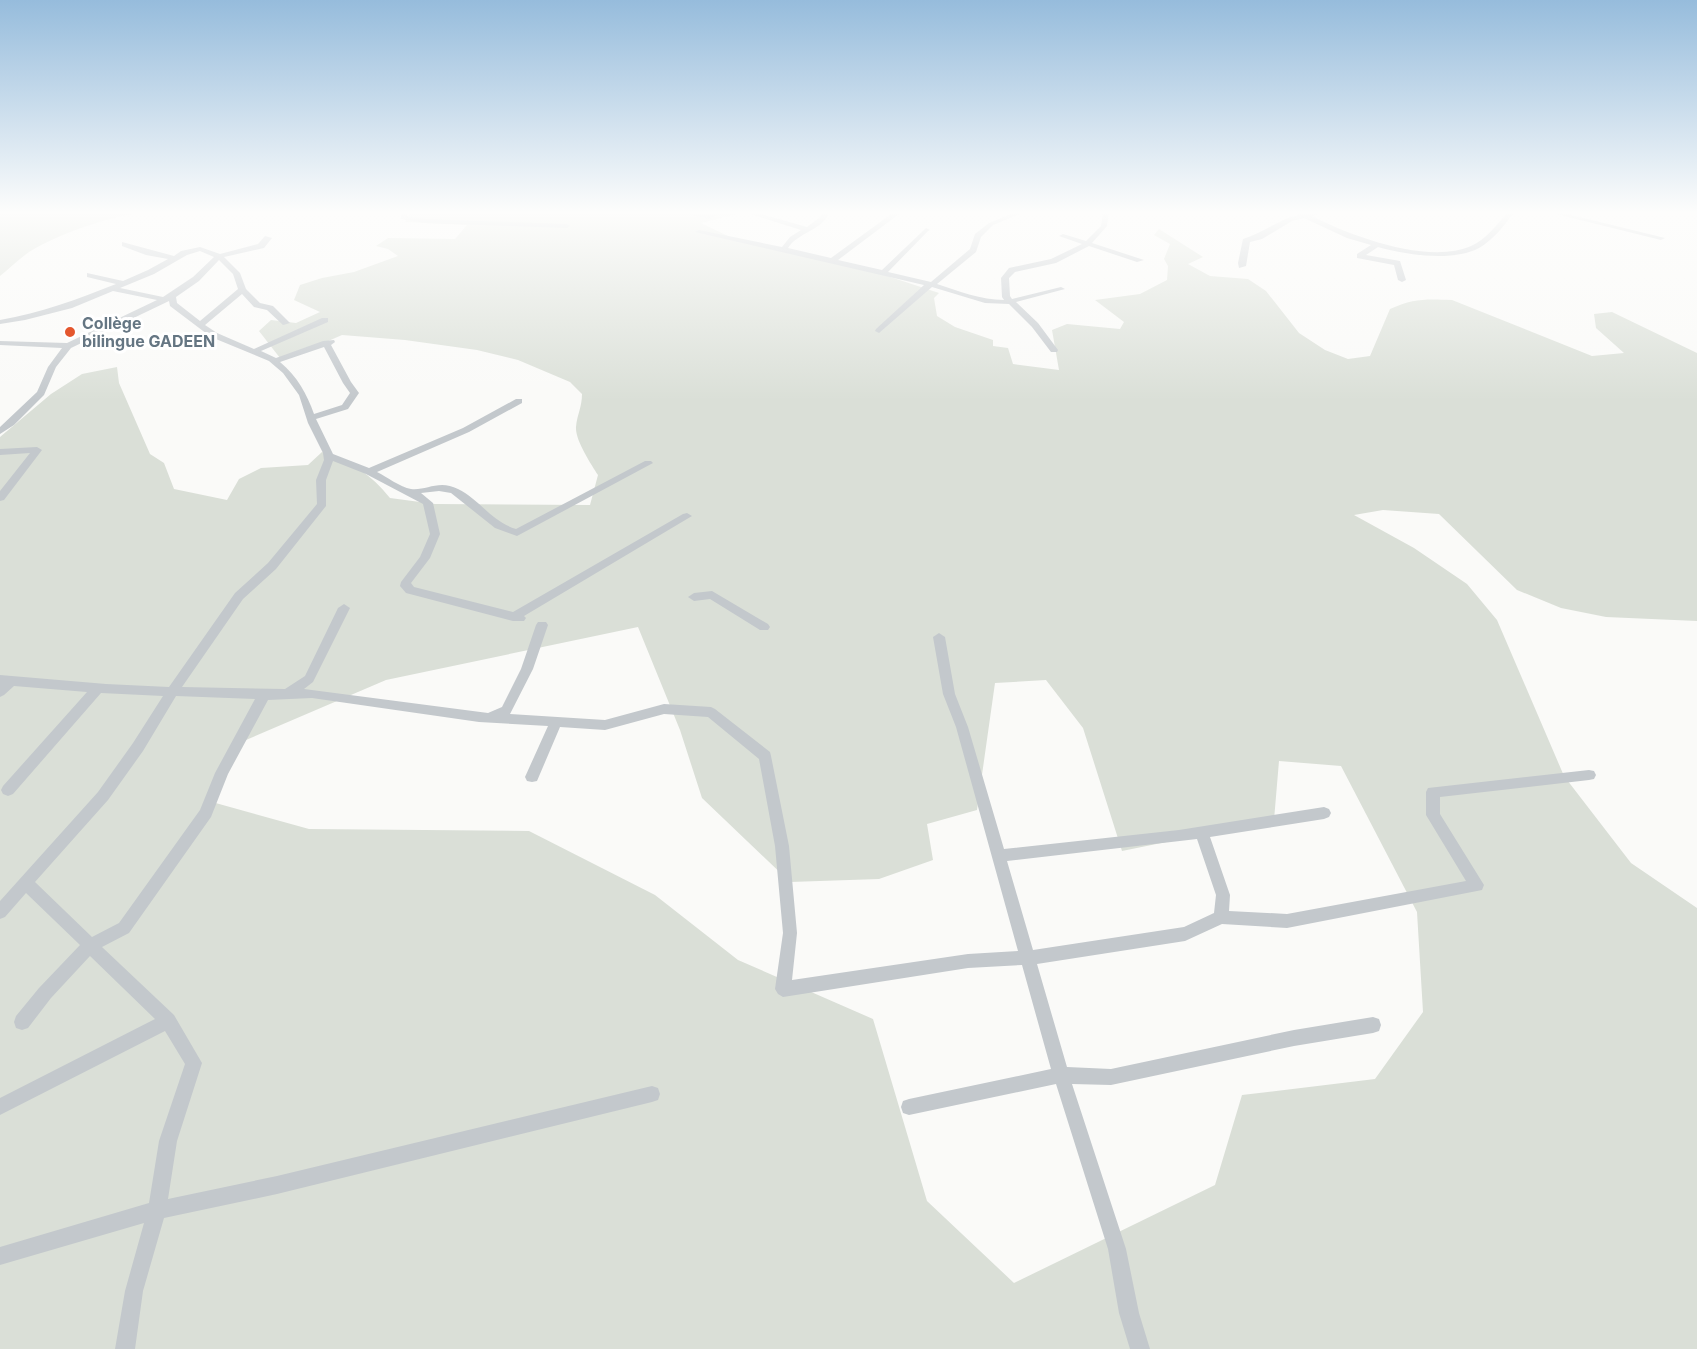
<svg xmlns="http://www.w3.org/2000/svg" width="1697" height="1349" font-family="Inter,sans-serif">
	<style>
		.green { fill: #dadfd7; fill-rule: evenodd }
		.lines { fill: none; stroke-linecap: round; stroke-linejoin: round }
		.street { fill: #c3c8cc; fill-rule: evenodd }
		.poi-dot { fill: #e4572e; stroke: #fff; stroke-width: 2 }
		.labels { text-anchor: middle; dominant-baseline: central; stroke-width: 6; stroke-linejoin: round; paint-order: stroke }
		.far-poi-label { font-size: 16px; font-weight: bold; fill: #657683; stroke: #fff; text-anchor: start }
	</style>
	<rect width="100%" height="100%" fill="#fafaf8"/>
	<!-- green -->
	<path class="green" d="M0 212H144C108 217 60 233 29 252 19 259 10 268 0 276Z
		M411 212H745L701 223 732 238 854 265 939 293 934 298 937 316 955 327 993 340V346L1008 348 1013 364 1059 370 1052 330 1067 324 1120 329 1124 322 1095 300 1140 294 1167 280 1168 266 1164 259 1170 244 1154 235 1159 229 1203 257 1188 264 1210 276 1248 279 1266 291 1299 333 1325 350 1348 359 1370 356 1390 309C1414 298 1427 299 1452 300L1592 356 1624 353 1596 328 1594 314 1612 312 1697 353V621L1606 617 1561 608 1517 590 1439 514 1383 510 1354 515 1414 548 1467 584 1497 620 1564 776 1631 863 1697 908V1349H0V437L51 394 82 374 117 367 119 383 150 454 164 463 174 489 227 500 239 479 261 468 308 465 322 452C351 462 371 474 390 498L435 504 590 505 598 475C591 464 575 440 576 427 577 415 582 407 582 394L570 382 518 360 477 350 405 340 342 335 310 349 280 358 259 331 271 320 296 323 320 312 294 300 300 285 322 278 354 272 398 256 388 249 376 246 388 238 455 239 467 225 405 222ZM638 627 680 730 702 798 790 882 879 879 933 860 927 824 977 810 995 683 1046 680 1083 728 1122 851 1274 820 1279 761 1341 766 1417 912 1423 1012 1375 1079 1242 1095 1215 1185 1014 1283 927 1201 873 1019 738 960 655 895 529 831 309 829 212 802 239 743 386 680Z"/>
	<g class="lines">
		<!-- street -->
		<path class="street" d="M401 212H407V216L425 219 567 224 570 226 567 228 425 223 401 219Z
			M678 212 708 215 716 212H724L709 219Z
			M744 212H754L807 227 819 218 823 212H829C824 230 798 232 788 248L831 258 894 212H900L899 214 838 260 882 270 926 228 930 230 928 231 888 272 931 282 970 249 975 234 989 223 1016 212H1025L993 225 981 237 976 252 937 284C959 291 981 300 1004 300L1002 297 1001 278 1009 268 1051 259 1082 244 1059 236 1063 234 1086 241 1101 226 1103 212H1109L1107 226 1092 243 1144 260 1137 262 1089 246 1056 263 1015 272 1009 278 1010 296 1012 299 1061 287 1065 289 1016 302 1038 323 1058 350 1057 352H1051L1032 327 1009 304 985 303 932 287 879 333 875 331 876 329 924 285 695 232 699 230 782 247 790 237 801 230Z
			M1295 212 1306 214 1326 212 1312 216C1350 236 1429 265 1471 246 1486 240 1497 224 1508 212H1514C1505 225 1493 240 1479 248 1453 262 1406 255 1378 247L1366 255 1400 261 1406 280 1402 282 1398 280 1394 265 1357 258V254L1371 245 1347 238 1304 218 1292 221 1262 239 1250 242 1246 266 1239 268 1238 263 1243 239C1263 233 1279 219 1299 215Z
			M1548 212H1559L1665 238 1661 240Z
			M265 236 272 238 264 248 224 257 240 273 246 289 260 303 273 306 290 323 283 325 267 310 254 307 242 294 205 325 217 333 254 349 322 318H328V322L261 351 276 358 323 341 334 340 335 342 331 345 351 382 359 393 348 409 316 419 333 454 369 468 463 428 516 399H522V403L469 432 377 472C387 477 400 487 411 489 426 491 439 479 458 489 479 499 492 522 516 529L645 461H651L653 463 517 536 495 528 451 493 439 491 421 493 433 503 440 534 430 558 411 583 414 587 513 612 683 514 687 513 692 516 524 616 526 618 524 621H513L406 593 400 586 401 582 420 557 430 534 423 504 366 474 333 461 326 480V506L276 569 243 599 182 687 285 689 305 676 338 608 344 604 350 608 313 682 304 689 488 713 502 707 521 669 536 625 538 622H546L548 625 533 669 510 714 605 720 664 704 711 707 715 709 770 752 771 756 789 846 797 933 792 980 968 954 1018 951 956 727 943 694 933 637 939 633 945 637 955 694 968 727 1004 849 1179 830 1324 807 1329 809 1331 813 1329 817 1324 819 1210 837 1230 895 1229 911 1287 914 1466 881 1426 815V792L1428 788 1589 770 1594 771 1596 775 1594 779 1589 780 1440 797V814L1484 885 1482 890 1477 891 1287 928 1222 924 1185 941 1037 964 1067 1067 1111 1069 1294 1030 1373 1017 1379 1019 1381 1025 1379 1031 1373 1033 1294 1046 1111 1085 1072 1084 1126 1249 1139 1313 1150 1349H1130L1119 1313 1108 1249 1056 1084 909 1115 903 1113 901 1107 903 1101 909 1099 1051 1069 1022 965 968 968 783 997 778 994 775 989 783 933 775 846 759 759 708 717 664 714 605 730 560 727 537 781 532 782 527 781 525 777 548 726 479 722 312 698 268 700 228 774 211 817 129 933 102 947 174 1015 202 1063 177 1141 168 1199 277 1176 652 1086 658 1088 660 1094 658 1100 652 1102 277 1194 164 1218 143 1291 135 1349H115L125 1291 144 1223 0 1265V1247L149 1203 159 1141 185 1064 165 1031 0 1115V1098L155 1019 90 956 51 998 28 1028 22 1030 16 1028 14 1022 16 1016 39 988 80 945 26 893 5 917 0 919V901L98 792 133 743 163 696 101 693 13 794 8 796 3 794 1 790 3 786 87 692 14 686 4 695 0 697V675L106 684 169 687 235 593 268 563 317 504 316 480 324 460 323 453 308 423 299 395 283 373 269 361 211 337 170 306 169 301 71 348 56 367 44 395 14 425 0 434V427L37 392 48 367 62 348 0 345V341L67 343 157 300 113 291 72 308 25 320 0 324V320C41 313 78 299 116 284L87 277V273L123 281 148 270 168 259 146 255 122 246V242L174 256 181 251 200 247 220 254 258 244ZM200 251 214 257 193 277 163 297 120 288 154 274 187 255ZM219 260 233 274 238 289 200 321 177 303 176 297 199 281ZM324 347 343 383 350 393 342 405 314 414C307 394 297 376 280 362ZM176 696 255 699 215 773 200 810 119 923 92 937 35 882 108 800 143 751ZM1197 839 1216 895 1214 913 1184 927 1033 950 1007 861Z
			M37 447 42 450 4 500 0 501V491L30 453 0 455V449Z
			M712 591 768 624 770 627 768 630H760L710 599 694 601 688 597 694 593Z"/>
	</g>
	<!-- sky -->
	<linearGradient id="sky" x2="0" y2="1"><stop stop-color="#96bcdc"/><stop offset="0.53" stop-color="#fdfdfc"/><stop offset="1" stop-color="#fdfdfc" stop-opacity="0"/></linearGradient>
	<rect width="1697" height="401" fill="url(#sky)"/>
	<!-- markers -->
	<circle class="poi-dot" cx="70" cy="332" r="6"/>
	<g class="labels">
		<!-- far-poi labels -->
		<g class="far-poi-label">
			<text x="82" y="323">Collège<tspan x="82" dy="18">bilingue GADEEN</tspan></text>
		</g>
	</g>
</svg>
